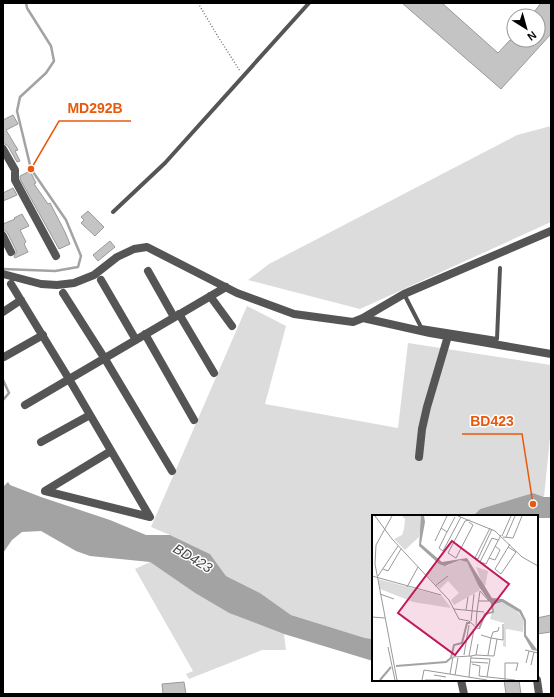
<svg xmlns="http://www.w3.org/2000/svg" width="554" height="697" font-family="Helvetica,sans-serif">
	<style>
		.green { fill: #dcdcdc }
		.water { fill: #a3a3a3 }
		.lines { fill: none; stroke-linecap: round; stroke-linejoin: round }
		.stream { stroke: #a3a3a3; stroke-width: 2.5 }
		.building { fill: #c4c4c4; stroke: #999 }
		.path { stroke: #777; stroke-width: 1.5; stroke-dasharray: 1 2; stroke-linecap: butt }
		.service { stroke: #555; stroke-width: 4 }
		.minor { stroke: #555; stroke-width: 8 }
		.labels { text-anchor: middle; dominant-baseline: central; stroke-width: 3; stroke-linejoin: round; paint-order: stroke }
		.water-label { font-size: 14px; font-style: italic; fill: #444; stroke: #fff }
		.inset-river { fill: none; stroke: #a3a3a3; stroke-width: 2 }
		.inset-road { fill: none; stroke: #999; stroke-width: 1 }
		.view { fill: #c2185b; fill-opacity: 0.15; stroke: #c2185b; stroke-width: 2 }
		.inset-edge { fill: none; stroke: #000; stroke-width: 2 }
		.leader { fill: none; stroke: #e8590c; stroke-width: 1.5 }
		.callout-dot { fill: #e8590c; stroke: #fff; stroke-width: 1.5 }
		.callout-label { font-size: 14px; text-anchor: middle; font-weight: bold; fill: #e8590c; stroke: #fff; stroke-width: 3; stroke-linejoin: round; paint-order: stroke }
	</style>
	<rect width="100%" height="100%" fill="#fff"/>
	<!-- green -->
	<path class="green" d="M551 126V222L360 309 248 280 269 264 517 135Z
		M247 306 286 326 265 404 398 428 408 343 551 365V428L544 497 533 493 480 509 473 516H373V639L365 638 291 615 260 593 226 576 210 554 170 535 151 527Z
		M150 562 195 593 229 613 284 634 286 650H262L189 679 186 674 193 671 135 569Z"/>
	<!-- water -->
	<path class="water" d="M8 482 10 485 41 497 110 520 146 535H170L210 554 226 576 260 593 291 615 365 638 373 639V661L284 634 229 613 195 593 150 562 90 556 76 551 41 531 22 532 12 540 3 553V487Z
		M533 493 544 497H551V518H537V516H473L480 509Z"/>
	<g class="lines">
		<!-- stream -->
		<path class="stream" d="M3 269 55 271 78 267 81 256 66 220 31 169 17 111 20 97 46 73 54 61 51 46 27 8 26 3
			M3 380 9 393 3 400"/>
	</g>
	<!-- building -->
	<path class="building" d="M402 3H442L498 53 510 40H538V16H531L541 3H551V34L501 89Z
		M13 115 18 124 6 130 18 150 15 151 20 161 17 162 8 146 5 144H3V120Z
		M30 171 36 183 34 184 48 204 50 203 65 232 70 244 59 249 20 179V176Z
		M13 188 17 195 3 201V193Z
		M88 211 104 227 95 236 81 223 84 220 81 217Z
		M22 214 29 226 20 230 26 242 24 244 28 252 15 258 14 256 16 253V250L8 234 6 231H3V224L15 219 14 218Z
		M110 241 115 247 98 261 93 255Z
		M551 615V632L537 634V618Z
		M504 680H519L521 694H506Z
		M184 682 186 694H163L162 684Z"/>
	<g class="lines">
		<!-- path -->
		<path class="path" d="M198 3 217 35 240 71"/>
		<!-- service -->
		<path class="service" d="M113 212 165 163 309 3
			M404 294 421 327 497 339 500 268"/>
		<!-- minor -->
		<path class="minor" d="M3 149 15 170V180L56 256
			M3 236 11 252
			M148 271 174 317
			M3 274 41 284 57 285 74 283 94 275 117 257 134 249 147 247 237 293 294 314 353 322 363 318 430 333 551 354
			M101 280 136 340
			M11 284 69 379 150 517 45 491 111 451
			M63 293 105 359 172 471
			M210 296 232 326
			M3 312 21 300
			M179 314 214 373
			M363 318 404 294 551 231
			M145 334 194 420
			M4 357 43 335
			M25 405 226 287
			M41 442 90 415
			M419 457 422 429 427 407 448 336
			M461 680 464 694
			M537 680 539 694"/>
	</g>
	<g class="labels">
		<!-- water labels -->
		<g class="water-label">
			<text transform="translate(193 558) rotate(31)">BD423</text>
		</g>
	</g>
	<!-- overview -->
	<g transform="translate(372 515)">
		<rect width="166" height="166" fill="#fff"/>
		<path d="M30 1H49L50 4 47 22 33 35 22 24 30 20 32 14 33 4ZM88 45 94 46 101 55 108 75 82 90 79 85 87 78 76 66 68 74 54 60 66 47 75 51ZM104 52 116 56 113 72 111 71ZM6 64 70 81 79 93 41 87 8 74ZM130 87 144 94 152 106 151 117 134 114V132L131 131 132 108 118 104 122 90Z" fill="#dcdcdc"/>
		<path d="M49 1H52L53 7 49 29 70 47 95 43 120 83 131 84 149 95 154 105V120L166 136 160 135 152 121V106L147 97 130 87 120 90 107 72 95 47 88 45 73 51 67 49 47 31Z" fill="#a3a3a3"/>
		<path class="inset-river" d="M107 114 113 99 121 97 120 89M24 151 74 147 79 143 82 130 90 128 95 108H98M8 165 19 152"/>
		<path class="inset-road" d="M3 1 20 24 77 85 87 104 97 106 106 114M20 1 4 30 3 49 25 165M86 1 123 16 150 42 166 51M97 7 101 10 84 43 76 38 93 6 98 5M69 13 75 17 67 33 71 36 89 2M118 13 103 43 106 44 120 14M75 17 83 2M130 21 139 1M131 22 141 23 150 1M134 22 143 1M126 25 120 23 108 47 114 49 128 22 129 20M63 26 75 1M136 32 144 37 129 59 123 54 138 29M117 43 123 45 128 35 123 31M11 54 16 56 29 34M0 61 69 80M6 61 26 31M63 71 76 61M35 72 46 52M8 79 22 84M82 94 112 97M94 95 96 82M0 102 13 103M99 106 102 79M104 110 105 96 108 76 117 86H107M109 120 119 123 121 117 126 116 127 112M125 124 131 125V109M16 132 23 165M153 135 166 138M92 140 97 110M104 140 122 141 125 124 119 123 116 140M97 141 102 114M99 143 118 144 115 162M99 147 116 148M154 148 157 136M100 149 108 151 107 161M159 150 162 137M78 159 81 142 99 141M62 160 74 162M83 160 86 143M107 161 143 165M97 162 99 141 104 140 106 129M50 165 52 155 115 165M53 165H69M133 165V148H146L144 156"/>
		<path class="view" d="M80 26 137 69 83 140 26 98Z"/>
		<rect width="166" height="166" class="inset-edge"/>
	</g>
	<!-- callouts -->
	<path class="leader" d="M31 169L59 121H131M533 504L522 434H462"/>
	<g class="callout-dot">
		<circle cx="31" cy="169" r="4"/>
		<circle cx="533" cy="504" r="4"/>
	</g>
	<g class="callout-label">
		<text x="95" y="113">MD292B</text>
		<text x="492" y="426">BD423</text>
	</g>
	<!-- border -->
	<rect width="554" height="697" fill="none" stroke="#000000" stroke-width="8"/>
	<!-- north arrow -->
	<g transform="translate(526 28) rotate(143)"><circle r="19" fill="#ffffff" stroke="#999999"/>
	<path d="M0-3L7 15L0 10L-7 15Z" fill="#000000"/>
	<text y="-6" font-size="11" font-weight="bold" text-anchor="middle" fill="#000000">N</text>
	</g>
</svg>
